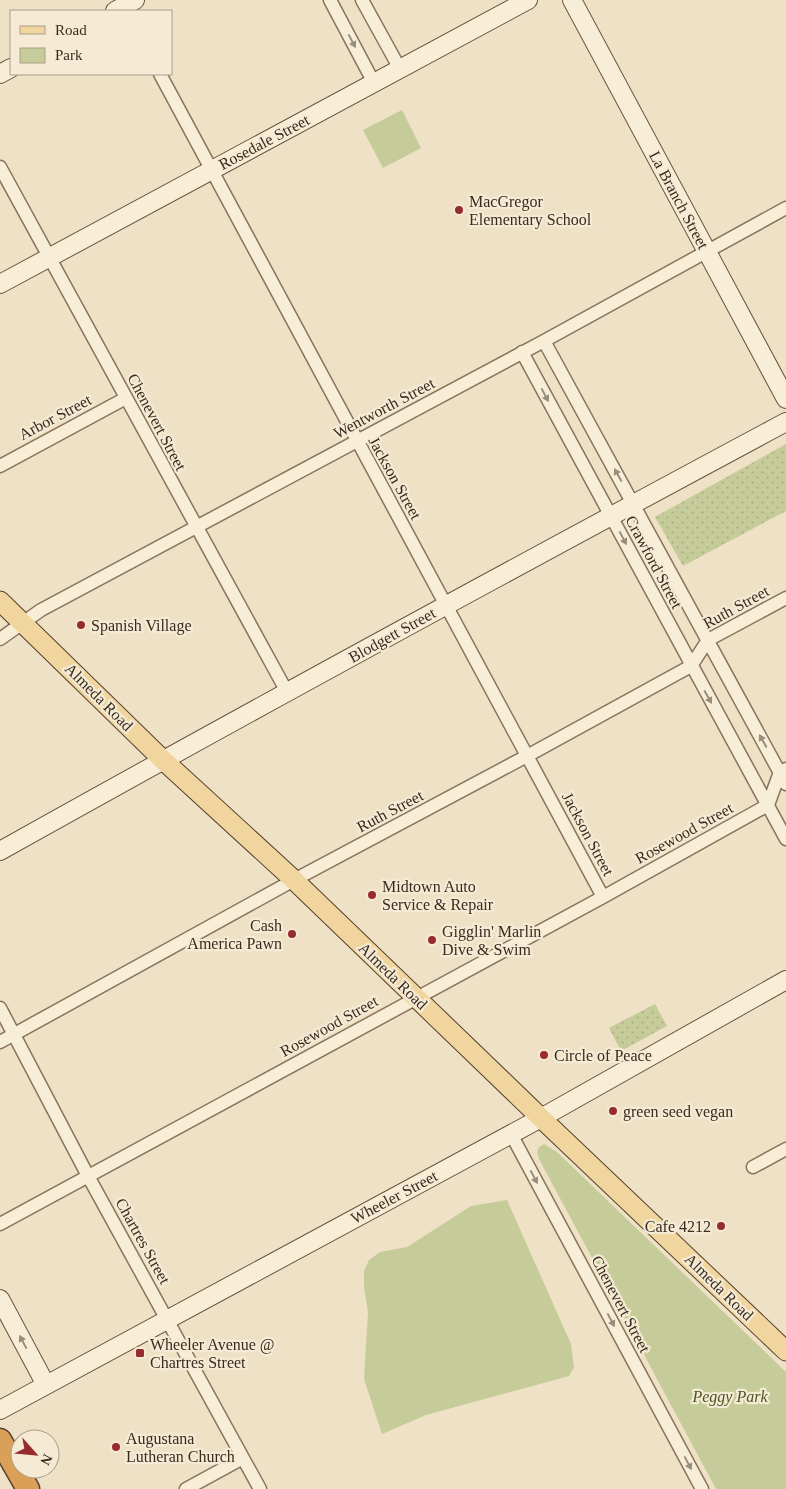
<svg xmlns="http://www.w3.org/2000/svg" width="786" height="1489" font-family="'Times New Roman',serif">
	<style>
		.grass { fill: url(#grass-dots) }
		.green { fill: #c6cc99 }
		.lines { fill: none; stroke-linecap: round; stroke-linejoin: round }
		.street-casing { stroke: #88735b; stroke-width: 15 }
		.secondary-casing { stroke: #6a543e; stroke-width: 20 }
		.primary-casing { stroke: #56412f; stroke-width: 21 }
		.highway-casing { stroke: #56412f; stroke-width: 25 }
		.street { stroke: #f8eed8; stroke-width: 12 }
		.secondary { stroke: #f8eed8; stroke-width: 18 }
		.primary { stroke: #f0d59e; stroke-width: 19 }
		.highway { stroke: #dba057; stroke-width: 22 }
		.oneway { fill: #988c7c }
		.poi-dot { fill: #972c2e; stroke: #f5ebd4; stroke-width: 2 }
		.labels { text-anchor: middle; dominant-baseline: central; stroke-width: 4.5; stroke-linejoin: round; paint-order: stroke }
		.street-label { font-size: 16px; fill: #392b1f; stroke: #f5ebd4 }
		.poi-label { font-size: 16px; fill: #392b1f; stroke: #f5ebd4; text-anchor: start }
		.park-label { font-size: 16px; font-style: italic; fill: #4a5526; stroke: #f5ebd4 }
	</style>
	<defs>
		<pattern id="grass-dots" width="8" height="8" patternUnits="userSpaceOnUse" patternTransform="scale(1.25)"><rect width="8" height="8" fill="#c6cc99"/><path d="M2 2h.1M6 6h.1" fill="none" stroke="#abaf83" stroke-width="1.8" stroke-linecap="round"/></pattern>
	</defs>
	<rect width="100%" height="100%" fill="#eee1c5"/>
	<!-- grass -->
	<path class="grass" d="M786 444V511L683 566 655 517Z
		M655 1004 667 1026 621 1051 609 1028Z"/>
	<!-- green -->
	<path class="green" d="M402 110 421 148 383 168 363 130Z
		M544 1144 557 1152 786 1372V1489H716L539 1159 537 1152 539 1147Z
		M507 1200 571 1344 574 1367 569 1376 426 1415 382 1434 364 1379 368 1312 364 1287V1271L369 1260 380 1252 407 1247 471 1206Z"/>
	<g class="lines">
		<!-- street casing -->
		<g class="street-casing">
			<path id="street" d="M330 0 374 83
				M362 0 400 69
				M160 74 603 897
				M0 167 287 692
				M544 341 786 784
				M522 352 786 839
				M0 466 126 398
				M0 639 41 610 544 341 786 208
				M0 1008 88 1176 260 1489
				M0 1042 294 880 527 756 691 666 708 640 786 598
				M511 1134 702 1489
				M753 1167 786 1149
				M0 1224 603 897 768 805 780 772 786 769
				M186 1489 243 1458"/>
		</g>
		<!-- secondary casing -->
		<g class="secondary-casing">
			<path id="secondary" d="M572 0 786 399
				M115 11 135 0
				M0 74 11 68
				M0 284 528 0
				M0 851C261 705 523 563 786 422
				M0 1299 46 1385
				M0 1410 541 1118 786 980"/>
		</g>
		<!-- primary casing -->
		<g class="primary-casing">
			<path id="primary" d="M0 601 163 760 294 880 541 1118 786 1351"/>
		</g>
		<!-- highway casing -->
		<g class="highway-casing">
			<path id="highway" d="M0 1440 28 1489"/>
		</g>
		<!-- street -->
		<use href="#street" class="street"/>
		<!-- secondary -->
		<use href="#secondary" class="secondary"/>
		<!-- primary -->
		<use href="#primary" class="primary"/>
		<!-- highway -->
		<use href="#highway" class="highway"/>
	</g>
	<!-- one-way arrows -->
	<defs><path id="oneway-solid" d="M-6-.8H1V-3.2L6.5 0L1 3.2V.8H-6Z" transform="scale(1.25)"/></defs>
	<g class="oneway">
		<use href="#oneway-solid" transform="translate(352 41) rotate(62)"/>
		<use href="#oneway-solid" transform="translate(545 395) rotate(62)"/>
		<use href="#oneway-solid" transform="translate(618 475) rotate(-119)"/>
		<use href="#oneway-solid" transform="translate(623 538) rotate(62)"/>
		<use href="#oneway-solid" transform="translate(708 697) rotate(61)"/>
		<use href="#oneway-solid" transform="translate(763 741) rotate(-119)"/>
		<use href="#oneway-solid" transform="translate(534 1177) rotate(62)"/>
		<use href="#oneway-solid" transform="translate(611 1320) rotate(62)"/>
		<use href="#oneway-solid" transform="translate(23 1342) rotate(-118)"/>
		<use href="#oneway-solid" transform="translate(688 1463) rotate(62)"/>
	</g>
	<!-- markers -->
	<g class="poi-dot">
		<circle cx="459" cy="210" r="5"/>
		<circle cx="81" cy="625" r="5"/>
		<circle cx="372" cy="895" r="5"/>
		<circle cx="292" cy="934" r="5"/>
		<circle cx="432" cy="940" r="5"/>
		<circle cx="544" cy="1055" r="5"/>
		<circle cx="613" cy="1111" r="5"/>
		<circle cx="721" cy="1226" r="5"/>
		<rect x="135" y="1348" width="10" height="10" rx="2.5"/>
		<circle cx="116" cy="1447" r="5"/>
	</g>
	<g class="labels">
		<!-- street labels -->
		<g class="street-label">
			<text transform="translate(264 142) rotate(-28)">Rosedale Street</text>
			<text transform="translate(679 200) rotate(62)">La Branch Street</text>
			<text transform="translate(384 408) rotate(-28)">Wentworth Street</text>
			<text transform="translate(55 417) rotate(-28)">Arbor Street</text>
			<text transform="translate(157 422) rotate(62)">Chenevert Street</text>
			<text transform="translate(395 478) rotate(61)">Jackson Street</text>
			<text transform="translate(654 562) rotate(62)">Crawford Street</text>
			<text transform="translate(736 607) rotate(-29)">Ruth Street</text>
			<text transform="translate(392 635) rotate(-29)">Blodgett Street</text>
			<text transform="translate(99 697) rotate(45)">Almeda Road</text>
			<text transform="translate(390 811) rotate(-28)">Ruth Street</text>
			<text transform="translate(684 833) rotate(-29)">Rosewood Street</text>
			<text transform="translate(588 834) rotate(62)">Jackson Street</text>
			<text transform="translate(393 976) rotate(44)">Almeda Road</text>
			<text transform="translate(329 1026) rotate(-29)">Rosewood Street</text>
			<text transform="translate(394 1197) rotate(-28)">Wheeler Street</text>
			<text transform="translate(143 1241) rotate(61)">Chartres Street</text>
			<text transform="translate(719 1287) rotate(44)">Almeda Road</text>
			<text transform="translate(621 1304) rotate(62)">Chenevert Street</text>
		</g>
		<!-- poi labels -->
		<g class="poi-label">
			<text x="469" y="201">MacGregor<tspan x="469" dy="18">Elementary School</tspan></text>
			<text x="91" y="625">Spanish Village</text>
			<text x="382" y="886">Midtown Auto<tspan x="382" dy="18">Service &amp; Repair</tspan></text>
			<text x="282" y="925" text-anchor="end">Cash<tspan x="282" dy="18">America Pawn</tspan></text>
			<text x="442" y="931">Gigglin' Marlin<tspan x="442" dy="18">Dive &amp; Swim</tspan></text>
			<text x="554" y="1055">Circle of Peace</text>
			<text x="623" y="1111">green seed vegan</text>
			<text x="711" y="1226" text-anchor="end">Cafe 4212</text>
			<text x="150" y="1344">Wheeler Avenue @<tspan x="150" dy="18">Chartres Street</tspan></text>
			<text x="126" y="1438">Augustana<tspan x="126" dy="18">Lutheran Church</tspan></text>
		</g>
		<!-- park labels -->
		<g class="park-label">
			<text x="730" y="1396">Peggy Park</text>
		</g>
	</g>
	<!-- legend -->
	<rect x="10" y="10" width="162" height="65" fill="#f5ebd4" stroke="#aa9e8c"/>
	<rect x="20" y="26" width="25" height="8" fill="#f0d59e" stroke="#aa9e8c"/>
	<text x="55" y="35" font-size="15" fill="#392b1f">Road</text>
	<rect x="20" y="48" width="25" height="15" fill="#c6cc99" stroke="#aa9e8c"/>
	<text x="55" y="60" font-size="15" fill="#392b1f">Park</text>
	<!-- north arrow -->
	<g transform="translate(35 1454) rotate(117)"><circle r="24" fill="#f5ebd4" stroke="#aa9e8c"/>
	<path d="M0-4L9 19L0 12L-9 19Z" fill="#972c2e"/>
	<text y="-8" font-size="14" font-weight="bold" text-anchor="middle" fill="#392b1f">N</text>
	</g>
</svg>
